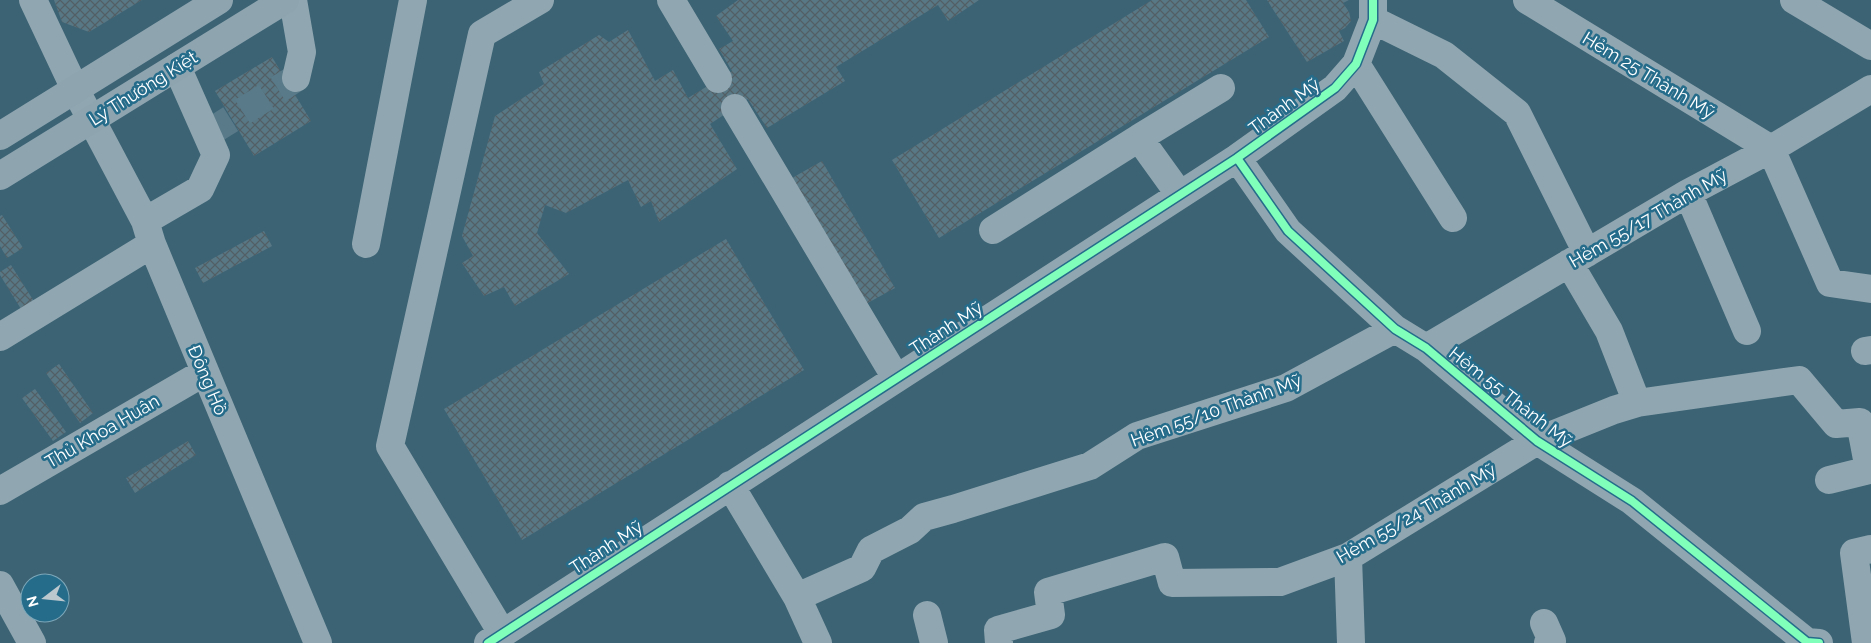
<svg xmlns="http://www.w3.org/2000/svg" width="1871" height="643" font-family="Raleway,sans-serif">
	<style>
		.building { fill: url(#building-cross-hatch) }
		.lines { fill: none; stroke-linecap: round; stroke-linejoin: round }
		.minor-tunnel { stroke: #597a89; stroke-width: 28; stroke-dasharray: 28 14; stroke-linecap: butt }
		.minor { stroke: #90a7b1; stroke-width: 28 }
		.major { stroke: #8ea5b0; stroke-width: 28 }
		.cycleway-casing { stroke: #256c8b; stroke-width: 11 }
		.cycleway { stroke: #80ffba; stroke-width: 8 }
		.labels { text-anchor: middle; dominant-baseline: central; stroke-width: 5; stroke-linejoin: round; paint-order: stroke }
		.street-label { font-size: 18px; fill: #fff; stroke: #256c8b }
	</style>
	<defs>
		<pattern id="building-cross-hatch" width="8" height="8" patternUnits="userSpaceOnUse" patternTransform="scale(1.25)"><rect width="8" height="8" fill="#597886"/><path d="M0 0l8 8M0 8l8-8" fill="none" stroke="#526066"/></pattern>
	</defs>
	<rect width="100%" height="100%" fill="#3c6374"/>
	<!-- building -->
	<path class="building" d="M54 0H142L89 32 62 22Z
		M738 0H979L948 21 938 5 836 67 845 81 767 128 748 99 710 124 737 169 659 222 651 201 641 207 628 180 566 213 545 205 537 233 569 274 515 306 504 287 484 296 462 263 473 256 462 236 495 116 544 84 539 72 599 35 609 42 628 30 655 81 673 70 688 98 732 71 719 49 733 41 716 16Z
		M1152 0H1246L1269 37 939 238 892 160Z
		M1267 0H1349L1343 3 1349 12 1351 21 1345 28 1339 31 1344 41 1307 62Z
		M272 57 311 121 254 156 215 91Z
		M822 161 895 288 864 305 792 178Z
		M2 215 23 248 7 258 0 246V216Z
		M264 231 272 246 203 283 195 268Z
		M726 239 804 370 522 540 444 409Z
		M11 265 42 314 29 322 0 275V272Z
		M59 364 93 413 80 423 46 373Z
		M35 389 66 432 53 441 22 398Z
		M188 441 196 455 135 493 126 478Z"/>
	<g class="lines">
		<!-- minor-tunnel -->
		<path class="minor-tunnel" d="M207 134 296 78"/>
		<!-- minor -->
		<path class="minor" d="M33 0 75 89 145 221 152 244 318 643
			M293 0 302 52 296 78
			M671 0 718 79
			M1527 0 1771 149 1830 283 1871 289
			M1794 0 1871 46
			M1373 20 1444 55 1517 113 1587 253
			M1356 64 1453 218
			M735 108 896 378
			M1139 138 1221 88
			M1237 158 1288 231 1395 329 1426 348 1537 441 1632 501 1807 642 1819 643
			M1688 193 1747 331
			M145 221 200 189 216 155 177 67
			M993 230 1139 138 1180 195
			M366 244 413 0
			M1569 263 1609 331 1637 403
			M0 337 152 244
			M1426 348 1688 193 1771 149 1871 89
			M1865 351 1871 350
			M1829 480 1869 470
			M730 485 797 597 818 643
			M0 491 205 372
			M1348 557 1351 643
			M0 585 32 643
			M797 597 862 568 871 550 910 530 924 517 953 509 1090 466 1137 436 1286 388 1395 329
			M927 615 934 643
			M1544 623 1552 641 1548 643
			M502 633 390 446 482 34 540 0
			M488 643 1237 158 1335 88 1356 64 1373 20V0
			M999 643 998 630 1051 615 1048 592 1165 557 1172 583 1280 582 1348 557 1537 441 1614 410 1637 403 1799 380 1836 424 1860 422 1869 470H1871
			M1866 643 1854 553 1871 549"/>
		<!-- major -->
		<path class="major" d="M0 136 219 0
			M0 176 285 0"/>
		<!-- cycleway casing -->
		<g class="cycleway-casing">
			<path id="cycleway" d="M1237 158 1288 231 1395 329 1426 348 1537 441 1632 501 1807 642 1819 643
				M488 643 1237 158 1335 88 1356 64 1373 20V0"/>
		</g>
		<!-- cycleway -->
		<use href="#cycleway" class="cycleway"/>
	</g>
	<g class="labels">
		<!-- street labels -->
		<g class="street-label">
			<text transform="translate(1649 75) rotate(31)">Hẻm 25 Thành Mỹ</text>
			<text transform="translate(143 88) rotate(-32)">Lý Thường Kiệt</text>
			<text transform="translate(1284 106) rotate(-36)">Thành Mỹ</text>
			<text transform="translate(1648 218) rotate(-30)">Hẻm 55/17 Thành Mỹ</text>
			<text transform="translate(946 328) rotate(-33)">Thành Mỹ</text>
			<text transform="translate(208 380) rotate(67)">Đông Hồ</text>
			<text transform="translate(1511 397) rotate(38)">Hẻm 55 Thành Mỹ</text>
			<text transform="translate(1216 410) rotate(-20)">Hẻm 55/10 Thành Mỹ</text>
			<text transform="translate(102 431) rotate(-30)">Thủ Khoa Huân</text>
			<text transform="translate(1416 513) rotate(-30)">Hẻm 55/24 Thành Mỹ</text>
			<text transform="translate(606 547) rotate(-33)">Thành Mỹ</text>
		</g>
	</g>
	<!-- north arrow -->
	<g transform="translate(45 598) rotate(254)"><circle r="24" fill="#256c8b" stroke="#7ca7b9"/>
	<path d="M0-4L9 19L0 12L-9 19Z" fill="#bbc8ce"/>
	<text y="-8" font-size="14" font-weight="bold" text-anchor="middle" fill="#ffffff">N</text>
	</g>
</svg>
